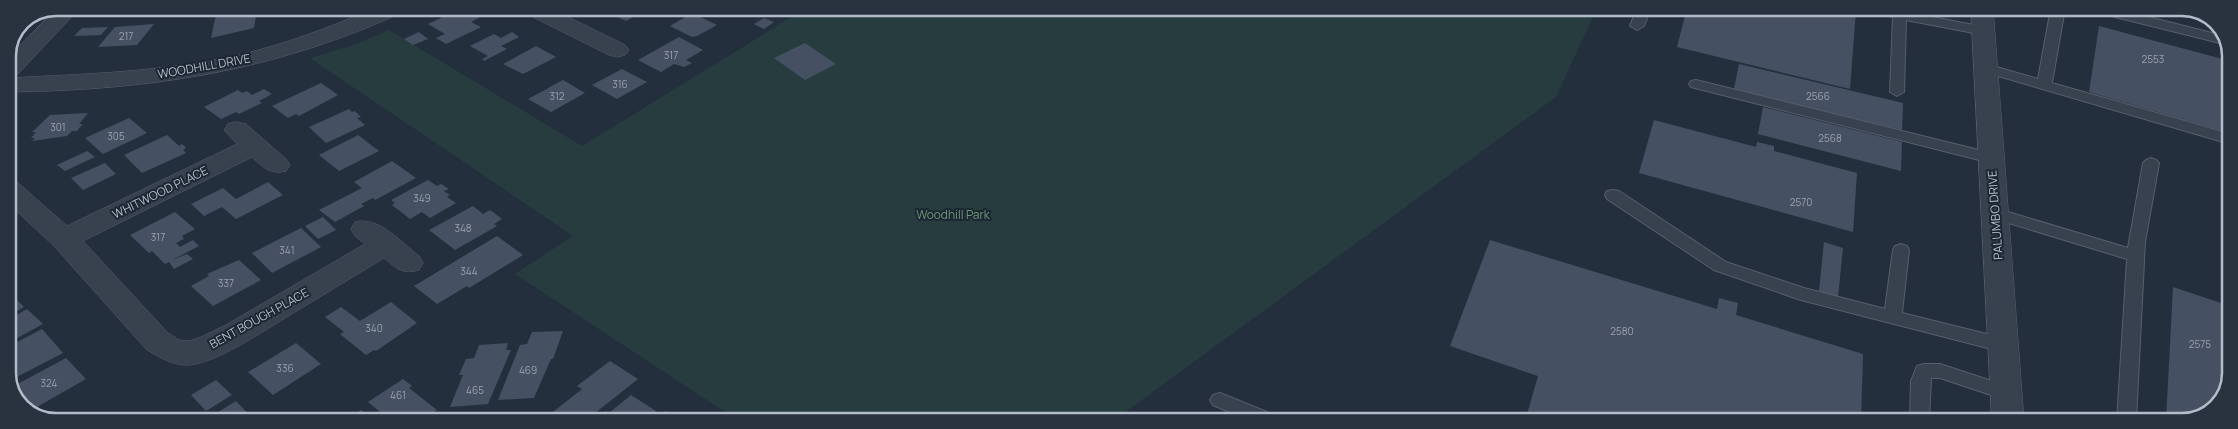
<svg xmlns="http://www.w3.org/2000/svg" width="2238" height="429" font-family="Manrope,sans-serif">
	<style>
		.green { fill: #263c3f }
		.building { fill: #455162 }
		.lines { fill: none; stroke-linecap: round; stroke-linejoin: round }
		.service-casing { stroke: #565f6c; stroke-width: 2 }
		.minor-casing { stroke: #565f6c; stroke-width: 1 }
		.tertiary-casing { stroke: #565f6c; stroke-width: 1 }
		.service { fill: #38414e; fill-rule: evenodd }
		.minor { fill: #38414e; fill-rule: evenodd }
		.tertiary { fill: #38414e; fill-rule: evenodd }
		.labels { text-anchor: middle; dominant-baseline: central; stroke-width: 4; stroke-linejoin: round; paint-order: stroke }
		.number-label { font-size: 10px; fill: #98a1af }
		.street-label { font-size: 12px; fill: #b4bcc9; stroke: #1d2633 }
		.park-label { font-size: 12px; fill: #6b9a76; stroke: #1d2633 }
		.rim { fill: none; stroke: #b4bcc9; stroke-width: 2.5 }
	</style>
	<rect width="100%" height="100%" fill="#242f3e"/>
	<!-- green -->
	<path class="green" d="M806 8H1597L1556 97 1113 421H739L515 274 573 236 310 58 354 45 389 30 582 146Z"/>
	<!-- building -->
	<path class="building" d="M164 8H198L196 9 161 11Z
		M245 8V10L257 8 254 28 211 38 216 15Z
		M614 8H650L626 21 607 12Z
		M728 8H757L744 16Z
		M1687 8H1846L1856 10 1850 89 1677 47Z
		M472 10 482 16 471 22 481 27 446 44 436 38 445 34 428 24 447 15 451 17 457 14 461 16Z
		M692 13 717 25 697 36 692 37 670 26Z
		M764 18 774 22 764 29 754 24Z
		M154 24 137 45 98 47 115 27Z
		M2099 26 2230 61V133L2089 92Z
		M108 27 101 35 74 36 82 28Z
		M419 32 428 39 413 45 404 39Z
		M512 32 519 37 501 46 507 49 484 61 482 59 488 56 470 46 494 34 501 38Z
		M679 37 703 50 686 60 692 63 684 67 674 64 661 72 638 60Z
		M805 43 836 64 805 80 774 58Z
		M536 46 556 57 523 74 503 64Z
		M1739 64 1903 103 1902 130 1734 89Z
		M622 69 647 82 617 99 592 85Z
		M563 80 585 93 551 112 528 99Z
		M321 83 338 95 299 116 296 114 288 118 272 106Z
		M264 89 272 94 259 101 262 103 239 114 236 112 221 119 204 107 238 90 242 93 247 91 252 95Z
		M1763 107 1902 142 1901 171 1758 134Z
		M349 109 352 112 355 111 361 117 357 118 365 125 326 143 309 127Z
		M88 113 79 124H83L77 131H72L67 136 32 141 35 138H31L36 132H32L50 115Z
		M129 118 147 133 103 154 85 138Z
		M1654 120 1756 147 1757 142 1774 146V151L1857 173 1853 232 1639 173Z
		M167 135 179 146 182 144 186 148 183 150 186 153 142 173 124 155Z
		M358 135 379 151 339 171 319 155Z
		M87 151 95 157 65 171 57 165Z
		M392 161 416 178 375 200 373 198 361 204 364 206 335 222 319 210 362 188 354 182Z
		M105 163 116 174 83 190 71 178Z
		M428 180 437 186 441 184 449 189 444 191 450 195 447 197 456 203 430 218 422 212 410 219 392 205 395 203 391 200Z
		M268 182 283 195 236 219 222 207 204 216 191 204 223 188 236 199Z
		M473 206 483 214 490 210 502 219 494 224 497 226 455 250 429 230Z
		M175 212 195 229 182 236 184 239 176 243 180 247 193 240 199 246 172 260 187 254 193 259 174 269 169 262 165 264 152 251 149 253 130 235Z
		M323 217 336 230 318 239 305 226Z
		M301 228 321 247 272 273 252 253Z
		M497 236 523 255 469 288 467 286 437 304 414 286Z
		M1490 240 1717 309 1719 298 1738 303 1736 315 1863 354 1861 421H1525L1538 376 1450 346Z
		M1824 242 1843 248 1838 297 1819 291Z
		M239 260 261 280 213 306 191 286 209 276 207 274Z
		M2173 287 2230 306V382L2214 410 2182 421H2166Z
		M8 291 24 307 8 316Z
		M391 302 417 323 376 351 374 350 366 355 340 334 344 332 325 317 341 307 360 321Z
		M27 309 43 324 8 343V320Z
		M42 329 63 353 9 381 8 347Z
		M563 331 553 359H551L534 398 498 400 520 345 527 344 532 332Z
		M296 343 321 364 273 395 248 372Z
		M508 343 506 350H511L488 404 450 407 463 375H459L466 359 474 358 479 345Z
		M66 358 86 379 30 411 25 408 17 399 12 387Z
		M610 361 638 379 585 421H547L544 419 582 389 577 386Z
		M403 379 412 386 409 388 437 410 421 421H391L368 402Z
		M216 380 232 395 206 411 191 395Z
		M631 395 656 411 645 421H594L606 411 609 413Z
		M236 401 255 421H204Z
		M361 410 370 417 364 421H346Z
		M666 411 682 421H654Z"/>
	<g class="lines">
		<!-- service casing -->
		<g class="service-casing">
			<path id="service" d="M1637 8H1651L1644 26 1637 30 1630 26Z
				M1866 8H1907V12L1984 27 1991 31 1984 35 1906 20 1904 92 1897 96 1890 92 1893 17 1867 11Z
				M2051 8H2065L2052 83 2230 134V144L1981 71 1979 68 1981 65 1986 64 2038 79Z
				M2090 8H2113L2224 36 2228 45 2091 11Z
				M1696 80 1991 153 1996 155 1999 158 1996 161 1991 163 1691 87 1689 84 1691 81Z
				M2151 158 2156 160 2159 163 2145 242 2136 421H2117L2127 259 1989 217 1987 213 1989 209 1995 208 2128 248 2143 163 2146 160Z
				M1613 190 1619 191 1726 262 1804 288 1885 309 1893 250 1895 246 1901 244 1907 246 1909 250 1902 313 2003 338 2009 340 2012 345 2009 350 2003 352 1801 300 1714 270 1607 199 1605 195 1607 191Z
				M1924 364H1940L2013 388 2015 393 2013 398 2006 400 1940 378H1931L1929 421H1910L1911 381 1917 366Z
				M1220 393 1277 416 1280 421H1251L1213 405 1210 400 1213 395Z"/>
		</g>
		<!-- minor casing -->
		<g class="minor-casing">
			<path id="minor" d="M57 8H80L16 76 8 78V58Z
				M522 8H550L625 45 629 50 625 55 617 57 609 55 525 13Z
				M237 122 246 124 286 159 290 165 286 171C270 175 263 167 252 157L83 241 168 333 179 340 189 341 199 338 226 325 365 244 355 236 351 229 355 222C379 216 401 242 419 256L423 263 419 270C403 275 396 268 384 258 351 278 318 298 285 318 262 332 216 363 189 365 174 366 158 357 146 349L54 246 8 203V179L17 182 67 226 237 144 224 130 228 124Z"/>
		</g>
		<!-- tertiary casing -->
		<g class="tertiary-casing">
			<path id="tertiary" d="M375 8H404L401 13C271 72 149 90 8 92V78C85 74 163 72 239 55 286 44 331 27 375 8Z
				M1971 8H1993L2024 421H1992Z"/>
		</g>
		<!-- service -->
		<use href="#service" class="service"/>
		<!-- minor -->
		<use href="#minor" class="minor"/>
		<!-- tertiary -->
		<use href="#tertiary" class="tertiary"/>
	</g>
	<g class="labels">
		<!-- number labels -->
		<g class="number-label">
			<text x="126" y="36">217</text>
			<text x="671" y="55">317</text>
			<text x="2153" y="59">2553</text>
			<text x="620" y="84">316</text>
			<text x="557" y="96">312</text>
			<text x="1818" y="96">2566</text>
			<text x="58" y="127">301</text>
			<text x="116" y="136">305</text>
			<text x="1830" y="138">2568</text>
			<text x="422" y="198">349</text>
			<text x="1801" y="202">2570</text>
			<text x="463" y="228">348</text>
			<text x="158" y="237">317</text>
			<text x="287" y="250">341</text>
			<text x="469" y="271">344</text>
			<text x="226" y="283">337</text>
			<text x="374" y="328">340</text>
			<text x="1622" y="331">2580</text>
			<text x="2200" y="344">2575</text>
			<text x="285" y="368">336</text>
			<text x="528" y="370">469</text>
			<text x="49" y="383">324</text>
			<text x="475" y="390">465</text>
			<text x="398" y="395">461</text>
		</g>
		<!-- street labels -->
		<g class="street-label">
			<text transform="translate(204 66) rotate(-10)">WOODHILL DRIVE</text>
			<text transform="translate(160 192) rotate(-26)">WHITWOOD PLACE</text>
			<text transform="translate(1995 215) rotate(-94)">PALUMBO DRIVE</text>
			<text transform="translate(259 318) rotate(-29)">BENT BOUGH PLACE</text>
		</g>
		<!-- park labels -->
		<g class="park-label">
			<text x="953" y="214">Woodhill Park</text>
		</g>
	</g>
	<!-- crop -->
	<path d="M0 0H2238V429H0ZM56 16H2182A40 40 0 0 1 2222 56V373A40 40 0 0 1 2182 413H56A40 40 0 0 1 16 373V56A40 40 0 0 1 56 16Z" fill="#29323f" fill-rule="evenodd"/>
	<path class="rim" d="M56 16H2182A40 40 0 0 1 2222 56V373A40 40 0 0 1 2182 413H56A40 40 0 0 1 16 373V56A40 40 0 0 1 56 16Z"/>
</svg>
